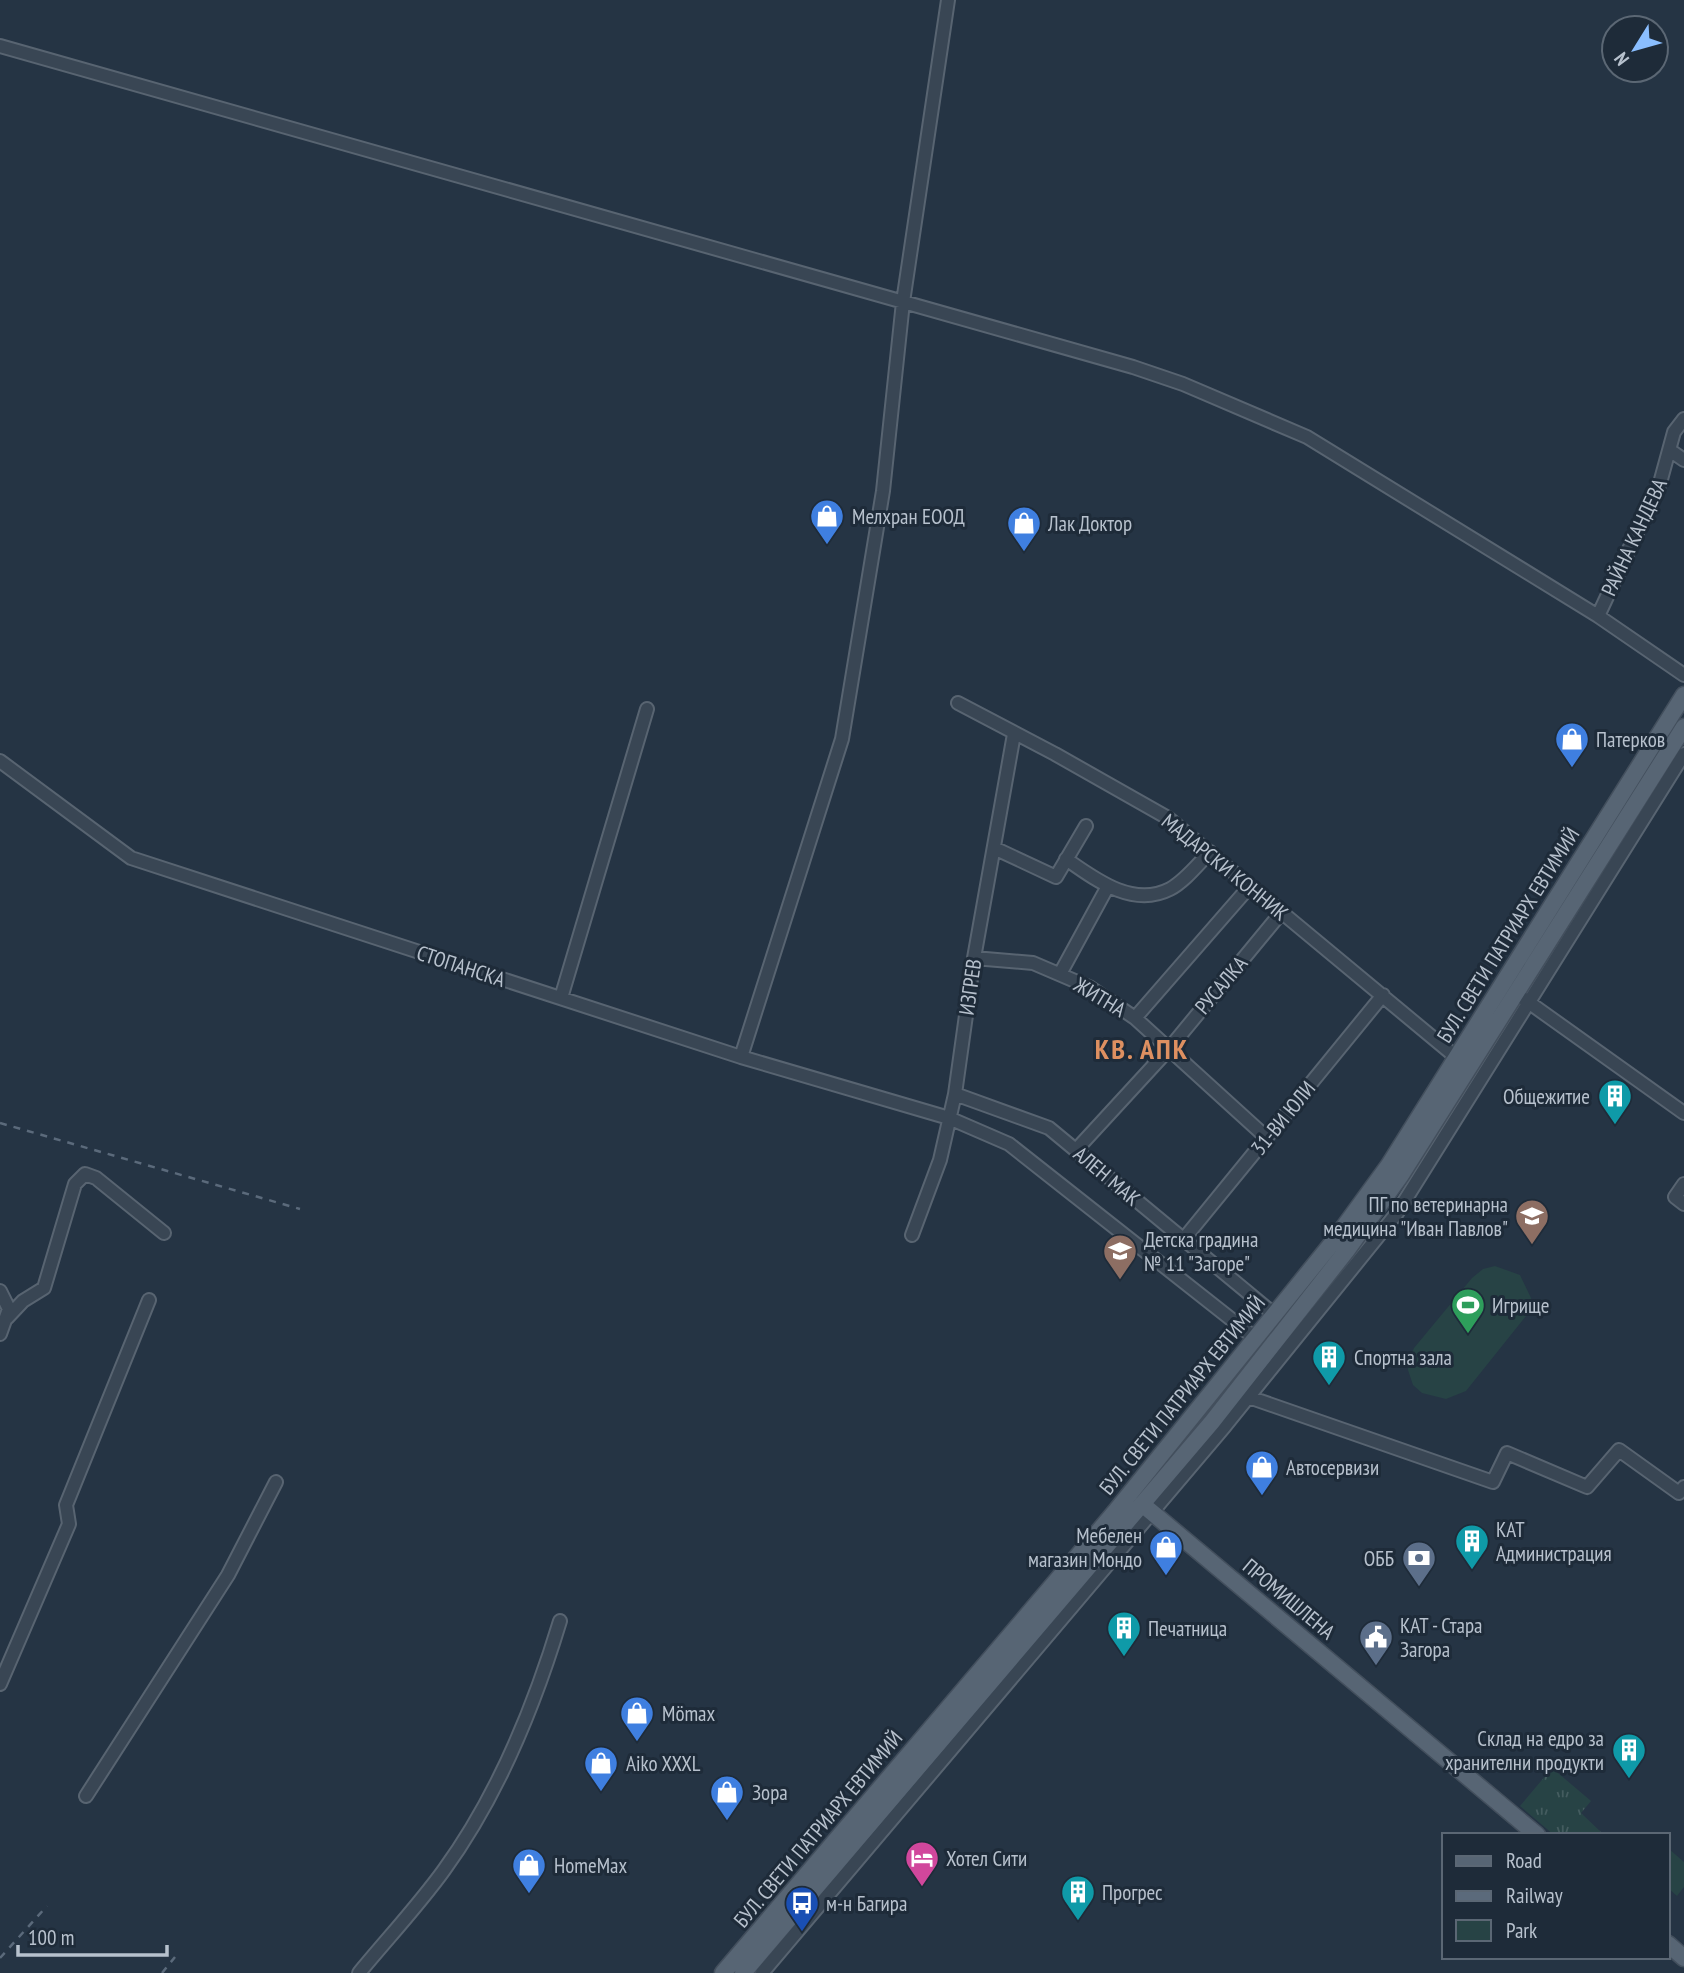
<svg xmlns="http://www.w3.org/2000/svg" width="1684" height="1973" font-family="'PT Sans Narrow',sans-serif">
	<style>
		.grass { fill: url(#grass-tufts) }
		.park { fill: #274345 }
		.lines { fill: none; stroke-linecap: round; stroke-linejoin: round }
		.minor-casing { stroke: #586471; stroke-width: 16 }
		.major-casing { stroke: #434f5d; stroke-width: 19 }
		.minor { stroke: #394654; stroke-width: 12 }
		.major { stroke: #576574; stroke-width: 16 }
		.rail { stroke: #5b6a7b; stroke-width: 2.5; stroke-dasharray: 7 7; stroke-linecap: butt }
		.labels { text-anchor: middle; dominant-baseline: central; stroke-width: 6; stroke-linejoin: round; paint-order: stroke }
		.poi-label { font-size: 21px; fill: #b7c1cd; stroke: #1e2b39; text-anchor: start }
		.street-label { font-size: 21px; fill: #b7c1cd; stroke: #1e2b39 }
		.district-label { font-size: 28px; font-weight: bold; letter-spacing: 2px; fill: #de9061; stroke: #1e2b39 }
	</style>
	<defs>
		<pattern id="grass-tufts" width="24" height="20" patternUnits="userSpaceOnUse" patternTransform="scale(1.75)"><rect width="24" height="20" fill="#274345"/><path d="M3 7l-1-3M5 7V3M7 7l1-3M15 17l-1-3M17 17v-4M19 17l1-3" fill="none" stroke="#445c5f"/></pattern>
	</defs>
	<rect width="100%" height="100%" fill="#253444"/>
	<!-- grass -->
	<path class="grass" d="M1552 1768 1591 1801 1581 1813 1604 1835H1554L1520 1806Z"/>
	<!-- park -->
	<path class="park" d="M1495 1266 1520 1275 1531 1298 1530 1311 1466 1391 1446 1399 1422 1393 1413 1385 1408 1370 1409 1359 1414 1348 1472 1278 1483 1269Z
		M1668 1848 1684 1862V1887L1677 1896 1668 1888Z"/>
	<g class="lines">
		<!-- minor casing -->
		<g class="minor-casing">
			<path id="minor" d="M0 46 1133 367 1183 384 1307 437 1598 616 1684 675
				M1671 451 1684 460
				M1598 616 1660 483 1674 432 1684 419
				M958 703 1055 754 1168 818 1462 1062
				M0 761 131 858 741 1057 949 1118 1009 1144 1255 1338
				M994 848 1056 877 1086 826
				M1066 859C1096 880 1133 908 1170 889 1185 881 1198 864 1210 852
				M974 958 1033 963 1089 987 1135 1018 1267 1138
				M1060 974 1108 886
				M561 998 647 709
				M1524 999 1684 1113
				M1135 1018 1250 886
				M741 1057 842 739 883 491 903 302 948 0
				M955 1094 1049 1128 1275 1315
				M1076 1150 1168 1050 1281 913
				M1684 1184 1675 1197 1684 1204
				M912 1235 940 1160 955 1094 974 958 1014 734
				M1183 1240 1383 995
				M0 1291 9 1309 0 1334
				M7 1318 23 1301 44 1288 75 1184 85 1174 96 1178 164 1233
				M1243 1395 1493 1482 1507 1453 1587 1487 1619 1450 1679 1493 1684 1487
				M0 1684 69 1524 66 1505 149 1300
				M86 1796 228 1575 276 1482
				M359 1973C387 1939 418 1906 444 1870 497 1797 534 1707 560 1621
				M762 1973 1225 1426 1397 1213 1684 754"/>
		</g>
		<!-- major casing -->
		<g class="major-casing">
			<path id="major" d="M1142 1504 1537 1835
				M1668 1944 1684 1958
				M723 1973 1115 1512 1333 1242 1389 1165 1684 695
				M743 1973 1212 1422 1347 1250 1401 1175 1684 727"/>
		</g>
		<!-- minor -->
		<use href="#minor" class="minor"/>
		<!-- major -->
		<use href="#major" class="major"/>
		<!-- rail -->
		<path class="rail" d="M0 1123 300 1209
			M0 1958 47 1906
			M162 1973 175 1957"/>
	</g>
	<!-- icons -->
	<defs>
		<g id="shop-pin" transform="scale(1.75)"><path d="M0 17L-7.5 6A9.5 9.5 0 1 1 7.5 6Z" fill="#3f7fe0" stroke="#1e2b39"/><path d="M-5-2.5h2.3a2.7 3.5 0 0 1 5.4 0H5L5.5 6h-11ZM-1.5-2.5h3a1.5 2.3 0 0 0-3 0Z" fill="#fff"/></g>
		<g id="building-pin" transform="scale(1.75)"><path d="M0 17L-7.5 6A9.5 9.5 0 1 1 7.5 6Z" fill="#0f9aa8" stroke="#1e2b39"/><path d="M-4-6H4V6H1V3H-1V6H-4ZM-2.5-4.3h1.7v1.8h-1.7ZM.8-4.3h1.7v1.8H.8ZM-2.5-1h1.7V.8h-1.7ZM.8-1h1.7V.8H.8Z" fill="#fff"/></g>
		<g id="school-pin" transform="scale(1.75)"><path d="M0 17L-7.5 6A9.5 9.5 0 1 1 7.5 6Z" fill="#8d6e63" stroke="#1e2b39"/><path d="M0-5L7-2L0 1L-7-2ZM-4 1L0 2.5L4 1V4Q0 6-4 4Z" fill="#fff"/></g>
		<g id="stadium-pin" transform="scale(1.75)"><path d="M0 17L-7.5 6A9.5 9.5 0 1 1 7.5 6Z" fill="#2e9e5b" stroke="#1e2b39"/><path d="M0-5a6.5 5 0 1 0 0 10a6.5 5 0 1 0 0-10ZM-3.5-1.8h7v3.6h-7Z" fill="#fff"/></g>
		<g id="bank-pin" transform="scale(1.75)"><path d="M0 17L-7.5 6A9.5 9.5 0 1 1 7.5 6Z" fill="#5c6f8a" stroke="#1e2b39"/><path d="M-6-4H6V4H-6ZM0-2.3a2.3 2.3 0 1 0 0 4.6a2.3 2.3 0 1 0 0-4.6Z" fill="#fff"/></g>
		<g id="civic-pin" transform="scale(1.75)"><path d="M0 17L-7.5 6A9.5 9.5 0 1 1 7.5 6Z" fill="#5c6f8a" stroke="#1e2b39"/><path d="M-.6-6.5H3V-4.5H.6V-3L4-1V1h2V6H-6V1h2V-1L-.6-3ZM-1.2 2.5V6h2.4V2.5Z" fill="#fff"/></g>
		<g id="hotel-pin" transform="scale(1.75)"><path d="M0 17L-7.5 6A9.5 9.5 0 1 1 7.5 6Z" fill="#d1479c" stroke="#1e2b39"/><path d="M-6-4.5h1.5V1H6V5H4.5V3h-9V5H-6ZM-4 0a1.8 1.8 0 1 1 3.6 0ZM.5 0V-2.5h3Q6-2.5 6 0Z" fill="#fff"/></g>
		<g id="bus-pin" transform="scale(1.75)"><path d="M0 17L-7.5 6A9.5 9.5 0 1 1 7.5 6Z" fill="#1a4fb4" stroke="#1e2b39"/><path d="M-5-6H5V4H4V6H2V4H-2V6H-4V4H-5ZM-3.5-4V0h7V-4ZM-3.5 1.2v1.5H-2V1.2ZM2 1.2v1.5H3.5V1.2Z" fill="#fff"/></g>
	</defs>
	<g fill-rule="evenodd">
		<use href="#shop-pin" x="827" y="516"/>
		<use href="#shop-pin" x="1024" y="523"/>
		<use href="#shop-pin" x="1572" y="739"/>
		<use href="#building-pin" x="1615" y="1096"/>
		<use href="#school-pin" x="1532" y="1216"/>
		<use href="#school-pin" x="1120" y="1251"/>
		<use href="#stadium-pin" x="1468" y="1305"/>
		<use href="#building-pin" x="1329" y="1357"/>
		<use href="#shop-pin" x="1262" y="1467"/>
		<use href="#building-pin" x="1472" y="1541"/>
		<use href="#shop-pin" x="1166" y="1547"/>
		<use href="#bank-pin" x="1419" y="1558"/>
		<use href="#building-pin" x="1124" y="1628"/>
		<use href="#civic-pin" x="1376" y="1637"/>
		<use href="#shop-pin" x="637" y="1713"/>
		<use href="#building-pin" x="1629" y="1750"/>
		<use href="#shop-pin" x="601" y="1763"/>
		<use href="#shop-pin" x="727" y="1792"/>
		<use href="#hotel-pin" x="922" y="1858"/>
		<use href="#shop-pin" x="529" y="1865"/>
		<use href="#building-pin" x="1078" y="1892"/>
		<use href="#bus-pin" x="802" y="1903"/>
	</g>
	<g class="labels">
		<!-- poi labels -->
		<g class="poi-label">
			<text x="852" y="516">Мелхран ЕООД</text>
			<text x="1048" y="523">Лак Доктор</text>
			<text x="1596" y="739">Патерков</text>
			<text x="1590" y="1096" text-anchor="end">Общежитие</text>
			<text x="1508" y="1204" text-anchor="end">ПГ по ветеринарна<tspan x="1508" dy="24">медицина "Иван Павлов"</tspan></text>
			<text x="1144" y="1239">Детска градина<tspan x="1144" dy="24">№ 11 "Загоре"</tspan></text>
			<text x="1492" y="1305">Игрище</text>
			<text x="1354" y="1357">Спортна зала</text>
			<text x="1286" y="1467">Автосервизи</text>
			<text x="1496" y="1529">КАТ<tspan x="1496" dy="24">Администрация</tspan></text>
			<text x="1142" y="1535" text-anchor="end">Мебелен<tspan x="1142" dy="24">магазин Мондо</tspan></text>
			<text x="1394" y="1558" text-anchor="end">ОББ</text>
			<text x="1400" y="1625">КАТ - Стара<tspan x="1400" dy="24">Загора</tspan></text>
			<text x="1148" y="1628">Печатница</text>
			<text x="662" y="1713">Mömax</text>
			<text x="1604" y="1738" text-anchor="end">Склад на едро за<tspan x="1604" dy="24">хранителни продукти</tspan></text>
			<text x="626" y="1763">Aiko XXXL</text>
			<text x="752" y="1792">Зора</text>
			<text x="946" y="1858">Хотел Сити</text>
			<text x="554" y="1865">HomeMax</text>
			<text x="1102" y="1892">Прогрес</text>
			<text x="826" y="1903">м-н Багира</text>
		</g>
		<!-- street labels -->
		<g class="street-label">
			<text transform="translate(1634 537) rotate(-65)">РАЙНА КАНДЕВА</text>
			<text transform="translate(1225 867) rotate(39)">МАДАРСКИ КОННИК</text>
			<text transform="translate(1508 935) rotate(-58)">БУЛ. СВЕТИ ПАТРИАРХ ЕВТИМИЙ</text>
			<text transform="translate(461 966) rotate(18)">СТОПАНСКА</text>
			<text transform="translate(1221 985) rotate(-50)">РУСАЛКА</text>
			<text transform="translate(970 987) rotate(-82)">ИЗГРЕВ</text>
			<text transform="translate(1100 997) rotate(31)">ЖИТНА</text>
			<text transform="translate(1283 1118) rotate(-51)">31-ВИ ЮЛИ</text>
			<text transform="translate(1107 1176) rotate(40)">АЛЕН МАК</text>
			<text transform="translate(1182 1395) rotate(-51)">БУЛ. СВЕТИ ПАТРИАРХ ЕВТИМИЙ</text>
			<text transform="translate(1289 1599) rotate(40)">ПРОМИШЛЕНА</text>
			<text transform="translate(818 1829) rotate(-50)">БУЛ. СВЕТИ ПАТРИАРХ ЕВТИМИЙ</text>
		</g>
		<!-- district labels -->
		<g class="district-label">
			<text x="1142" y="1048">КВ. АПК</text>
		</g>
	</g>
	<!-- legend -->
	<rect x="1442" y="1833" width="228" height="126" fill="#1e2b39" stroke="#5b6774" stroke-width="2"/>
	<rect x="1456" y="1856" width="35" height="10" fill="#576574" stroke="#5b6774" stroke-width="2"/>
	<text x="1506" y="1868" font-size="21" fill="#b7c1cd">Road</text>
	<rect x="1456" y="1891" width="35" height="10" fill="#5b6a7b" stroke="#5b6774" stroke-width="2"/>
	<text x="1506" y="1903" font-size="21" fill="#b7c1cd">Railway</text>
	<rect x="1456" y="1920" width="35" height="21" fill="#274345" stroke="#5b6774" stroke-width="2"/>
	<text x="1506" y="1938" font-size="21" fill="#b7c1cd">Park</text>
	<!-- north arrow -->
	<g transform="translate(1635 49) rotate(233)"><circle r="33" fill="#1e2b39" stroke="#5b6774" stroke-width="2"/>
	<path d="M0-5L12 26L0 18L-12 26Z" fill="#8abeff"/>
	<text y="-10" font-size="19" font-weight="bold" text-anchor="middle" fill="#b7c1cd">N</text>
	</g>
	<!-- scale -->
	<path d="M18 1945v10h149v-10" fill="none" stroke="#b7c1cd" stroke-width="3.5"/>
	<text x="28" y="1945" font-size="21" fill="#b7c1cd" stroke="#1e2b39" stroke-width="5" paint-order="stroke">100 m</text>
</svg>
